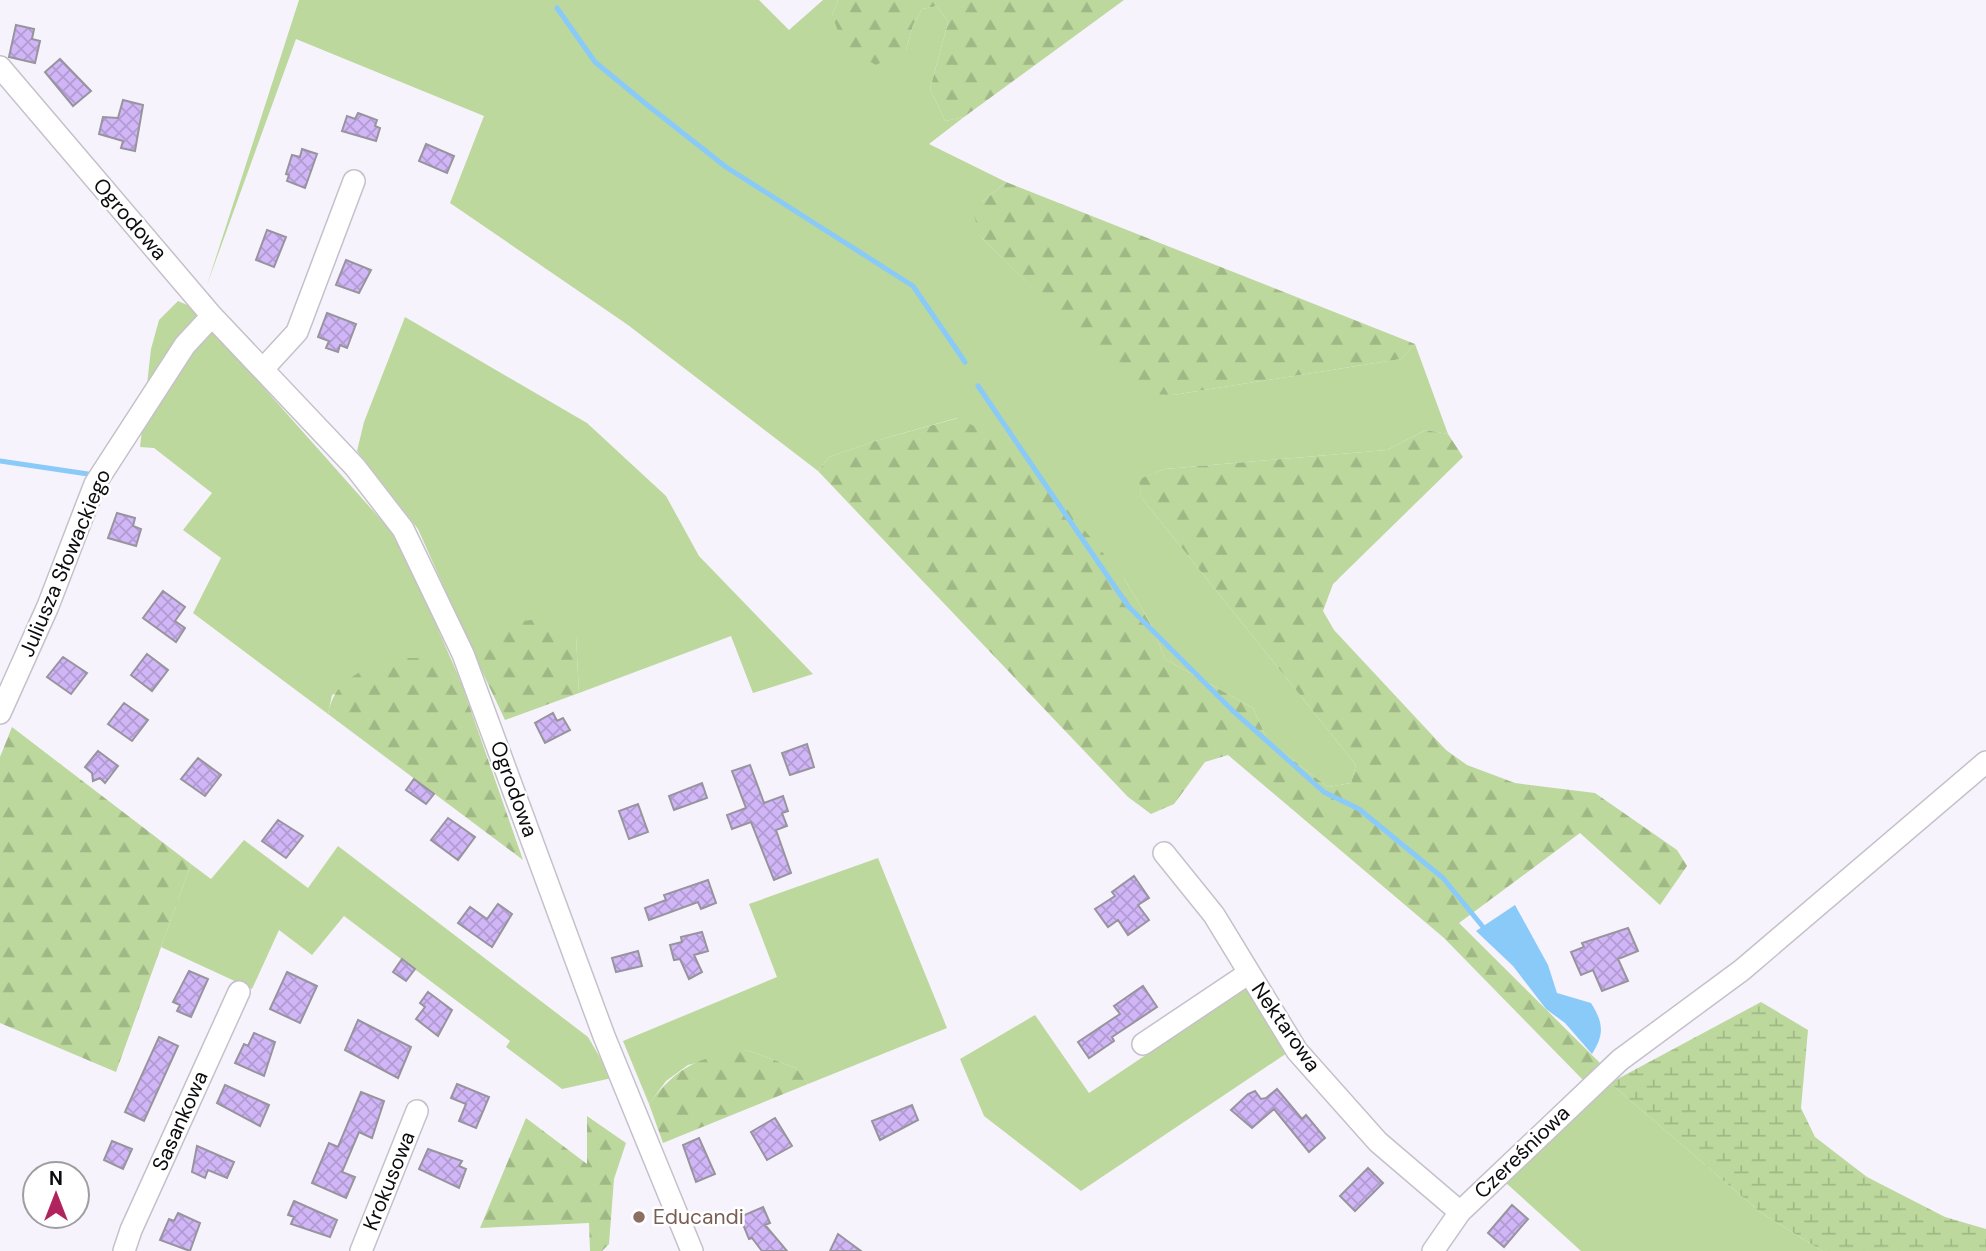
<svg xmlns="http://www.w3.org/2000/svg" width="1986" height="1251" font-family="'DM Sans',sans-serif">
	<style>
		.green { fill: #bcd89c }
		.forest { fill: url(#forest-firs) }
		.wetland { fill: url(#wetland-marsh) }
		.water { fill: #89caf9 }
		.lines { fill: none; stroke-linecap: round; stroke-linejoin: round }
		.stream { stroke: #89caf9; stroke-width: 5 }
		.building { fill: url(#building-cross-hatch); stroke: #97949d; stroke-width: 2 }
		.minor-casing { stroke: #c5c1cb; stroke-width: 24 }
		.minor { stroke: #fff; stroke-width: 21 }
		.education-dot { fill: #8d6e63; stroke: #fff; stroke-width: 2.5 }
		.labels { text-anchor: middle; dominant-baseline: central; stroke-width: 5; stroke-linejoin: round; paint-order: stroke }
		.street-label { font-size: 21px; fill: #0c0b0e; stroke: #fff }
		.education-label { font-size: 21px; fill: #785e54; stroke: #fff; text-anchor: start }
	</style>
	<defs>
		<pattern id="forest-firs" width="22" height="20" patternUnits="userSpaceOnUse" patternTransform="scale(1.75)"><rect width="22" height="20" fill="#bcd89c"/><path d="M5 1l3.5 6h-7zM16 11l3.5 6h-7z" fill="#a0b885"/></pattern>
		<pattern id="wetland-marsh" width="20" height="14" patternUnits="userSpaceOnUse" patternTransform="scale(1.75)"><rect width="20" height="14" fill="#bcd89c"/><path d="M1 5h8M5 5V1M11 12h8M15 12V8" fill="none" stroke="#a0b885"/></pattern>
		<pattern id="building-cross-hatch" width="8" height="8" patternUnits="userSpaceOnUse" patternTransform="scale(1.75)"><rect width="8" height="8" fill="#d0b6f6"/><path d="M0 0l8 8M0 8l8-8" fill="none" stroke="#b19bd2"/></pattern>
	</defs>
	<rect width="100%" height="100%" fill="#f6f3fd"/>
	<!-- green -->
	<path class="green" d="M299 0H759L789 30 823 0H838L832 15 906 50 913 25 922 9 937 6 948 22 930 89 945 121 964 117 929 144 1006 182 982 202 981 237 1139 393 1173 395 1401 359 1415 344 1448 434 1426 430 1387 450 1165 469 1140 479 1141 497 1356 765 1351 783 1328 787 1268 741 1253 708 1165 659 1151 624 1125 580 957 418 875 441 829 457 818 471 628 325 450 203 484 116 296 39 207 285Z
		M178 301 192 307 399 540 461 682 433 658 332 695 328 714 193 613 221 558 183 530 212 493 154 448 140 447 151 349 159 320Z
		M405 317 587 423 666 496 699 556 813 674 753 693 731 636 579 693 576 636 471 648 418 529 357 451 364 422Z
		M244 840 308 888 338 846 588 1037 612 1078 562 1089 506 1047 510 1041 344 916 312 955 279 930 252 989 161 947 191 864 211 879Z
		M878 858 947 1028 808 1084 796 1068 747 1050 688 1065 666 1081 649 1104 623 1041 777 977 749 904Z
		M1252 984 1287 1053 1081 1191 984 1116 960 1059 1035 1015 1089 1093Z
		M1610 1083 1760 1212 1822 1251H1581L1505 1182Z"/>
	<!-- forest -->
	<path class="forest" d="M838 0H1124L964 117 945 121 930 89 948 22 937 6 922 9 913 25 906 50 876 65 844 47 832 15Z
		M1006 182 1415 344 1401 359 1173 395 1139 394 981 237 974 216 982 202Z
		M958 418 1018 448 1125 580 1151 624 1165 659 1253 708 1268 741 1328 787 1351 783 1356 765 1141 497 1139 479 1165 469 1387 450 1426 430 1448 434 1463 457 1333 584 1323 611 1334 630 1446 750 1467 765 1515 783 1595 793 1677 850 1687 866 1660 905 1580 833 1459 923 1600 1063 1583 1080 1444 938 1228 755 1205 762 1174 804 1151 814 1128 797 818 471 829 457 875 441Z
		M545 618 576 636 579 693 505 720 471 648 496 625Z
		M395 658H434L461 682 523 860 328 714C335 677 364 670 395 658Z
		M12 727 191 864 116 1072 0 1023V757Z
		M747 1050 796 1068 808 1084 663 1143 649 1104C677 1066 701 1056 747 1050Z
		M587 1116 626 1143 614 1179 609 1244 602 1251H590L589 1223 480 1228 526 1118 587 1164Z"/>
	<!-- wetland -->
	<path class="wetland" d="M1761 1002 1808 1030 1801 1108 1815 1137 1867 1177 1945 1217 1986 1229V1251H1822L1760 1212 1610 1083Z"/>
	<!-- water -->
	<path class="water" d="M1515 905 1548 965 1557 993 1591 1003C1603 1022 1605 1034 1592 1054L1565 1023 1546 1009 1513 966 1476 931Z"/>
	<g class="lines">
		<!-- stream -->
		<path class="stream" d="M557 8 595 62 646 104 726 167 913 286 965 362
			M978 386 1128 606 1233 711 1324 792 1359 809 1443 878 1483 927
			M0 461 88 474"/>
	</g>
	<!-- building -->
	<path class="building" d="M16 25 34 29 32 39 40 41 35 63 9 57Z
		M60 59 91 91 73 106 45 72Z
		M123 100 143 105 135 151 121 148 123 141 99 134 103 117 118 118Z
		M358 113 377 120 375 126 380 128 376 141 342 131 347 116 355 119Z
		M426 144 454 156 447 173 419 161Z
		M302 149 317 154 305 188 287 181 289 175 286 174 292 155 300 157Z
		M267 230 286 237 274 267 256 260Z
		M346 260 371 270 359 293 336 285Z
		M327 313 356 324 347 348 340 345 338 352 326 348 329 341 318 337Z
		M117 513 135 518 133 526 141 529 136 546 108 538Z
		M163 591 185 607 175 621 185 628 176 642 143 618Z
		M147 654 168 670 152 691 131 675Z
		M63 657 87 673 71 694 47 677Z
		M124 703 148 720 132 741 108 724Z
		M553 713 557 721 563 718 570 730 545 743 535 723Z
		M807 744 814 767 790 775 782 753Z
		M98 751 118 766 105 783 100 778 93 781 92 773 85 767Z
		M198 758 221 775 205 796 181 779Z
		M750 765 764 803 783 796 788 811 782 813 787 826 776 830 791 873 774 880 751 822 732 829 727 815 746 808 732 771Z
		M414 779 434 794 426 804 406 790Z
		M702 783 707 798 674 810 669 796Z
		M638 804 648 832 629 839 619 811Z
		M448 818 475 837 458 860 431 840Z
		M278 820 303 836 286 858 262 841Z
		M1134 876 1149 898 1138 905 1149 920 1128 935 1118 920 1108 927 1095 909 1115 896 1112 892Z
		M708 880 716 903 701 909 698 902 649 920 645 908 666 900 664 895Z
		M498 904 512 914 492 947 458 923 470 907 487 919Z
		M1628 928 1638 951 1618 959 1628 981 1602 991 1593 970 1581 975 1571 952 1584 947 1582 943Z
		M702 932 708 951 694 955 702 972 689 979 680 959 674 960 670 945 682 942 681 937Z
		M638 951 642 966 616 972 612 958Z
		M402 959 415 969 406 981 393 972Z
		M189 971 208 979 191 1017 177 1011 180 1005 173 1002Z
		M287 972 317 986 300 1023 270 1009Z
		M1143 986 1157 1007 1112 1037 1114 1041 1089 1058 1078 1042 1120 1014 1114 1006Z
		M428 992 452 1010 438 1036 416 1019 425 1007 420 1003Z
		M358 1020 411 1047 398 1078 345 1050Z
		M254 1033 275 1042 264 1076 235 1063 244 1044 248 1046Z
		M159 1037 178 1046 144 1121 125 1112Z
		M457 1084 489 1097 476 1128 459 1121 466 1104 451 1098Z
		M225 1085 269 1105 260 1126 217 1103Z
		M1277 1089 1302 1119 1306 1115 1325 1138 1309 1152 1274 1109 1252 1128 1231 1110 1248 1094 1255 1091 1261 1099 1266 1098Z
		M361 1092 384 1101 372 1138 359 1132 342 1172 355 1177 346 1198 312 1183 329 1143 338 1147Z
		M912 1105 918 1120 880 1140 872 1121Z
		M775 1118 792 1146 767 1160 751 1132Z
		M699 1138 715 1174 696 1182 683 1145Z
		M112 1141 132 1149 123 1169 104 1160Z
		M197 1146 234 1162 227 1178 208 1170 205 1178 192 1172Z
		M428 1149 462 1161 459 1166 466 1169 459 1188 419 1169Z
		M1368 1168 1383 1183 1355 1211 1340 1196Z
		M294 1201 337 1220 330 1237 291 1224 294 1217 288 1215Z
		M1512 1205 1528 1219 1504 1247 1488 1233Z
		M763 1207 770 1223 765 1225 787 1251H762L752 1238 749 1239 740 1217Z
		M178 1213 200 1223 190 1251 160 1240 169 1219 174 1221Z
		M838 1234 846 1240 861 1251H830Z"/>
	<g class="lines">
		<!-- minor casing -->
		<g class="minor-casing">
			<path id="minor" d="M0 67 212 316 355 467 403 529 463 654 604 1036 692 1251
				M263 369 297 332 354 181
				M0 713 48 606 95 484 185 345 212 316
				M1164 853 1214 915 1297 1051 1378 1142 1460 1212
				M1143 1044 1249 973
				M124 1251 131 1230 239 992
				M361 1251 417 1111
				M1433 1251 1460 1212 1620 1060 1742 970 1986 762"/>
		</g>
		<!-- minor -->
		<use href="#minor" class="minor"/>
	</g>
	<!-- markers -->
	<circle class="education-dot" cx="639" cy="1217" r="7"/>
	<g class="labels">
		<!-- street labels -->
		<g class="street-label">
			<text transform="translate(130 219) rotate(49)">Ogrodowa</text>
			<text transform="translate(65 563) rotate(-67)">Juliusza Słowackiego</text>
			<text transform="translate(514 789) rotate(70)">Ogrodowa</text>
			<text transform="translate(1286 1027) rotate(55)">Nektarowa</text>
			<text transform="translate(180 1121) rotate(-66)">Sasankowa</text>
			<text transform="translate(1522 1152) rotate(-44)">Czereśniowa</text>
			<text transform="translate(389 1181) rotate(-68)">Krokusowa</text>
		</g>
		<!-- education labels -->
		<g class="education-label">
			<text x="653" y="1217">Educandi</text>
		</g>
	</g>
	<!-- north arrow -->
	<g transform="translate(56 1195)"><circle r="33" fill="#ffffff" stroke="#9e9d9f" stroke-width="2"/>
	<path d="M0-5L12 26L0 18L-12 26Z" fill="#b0235e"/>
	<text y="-10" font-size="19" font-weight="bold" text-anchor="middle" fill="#0c0b0e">N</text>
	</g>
</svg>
